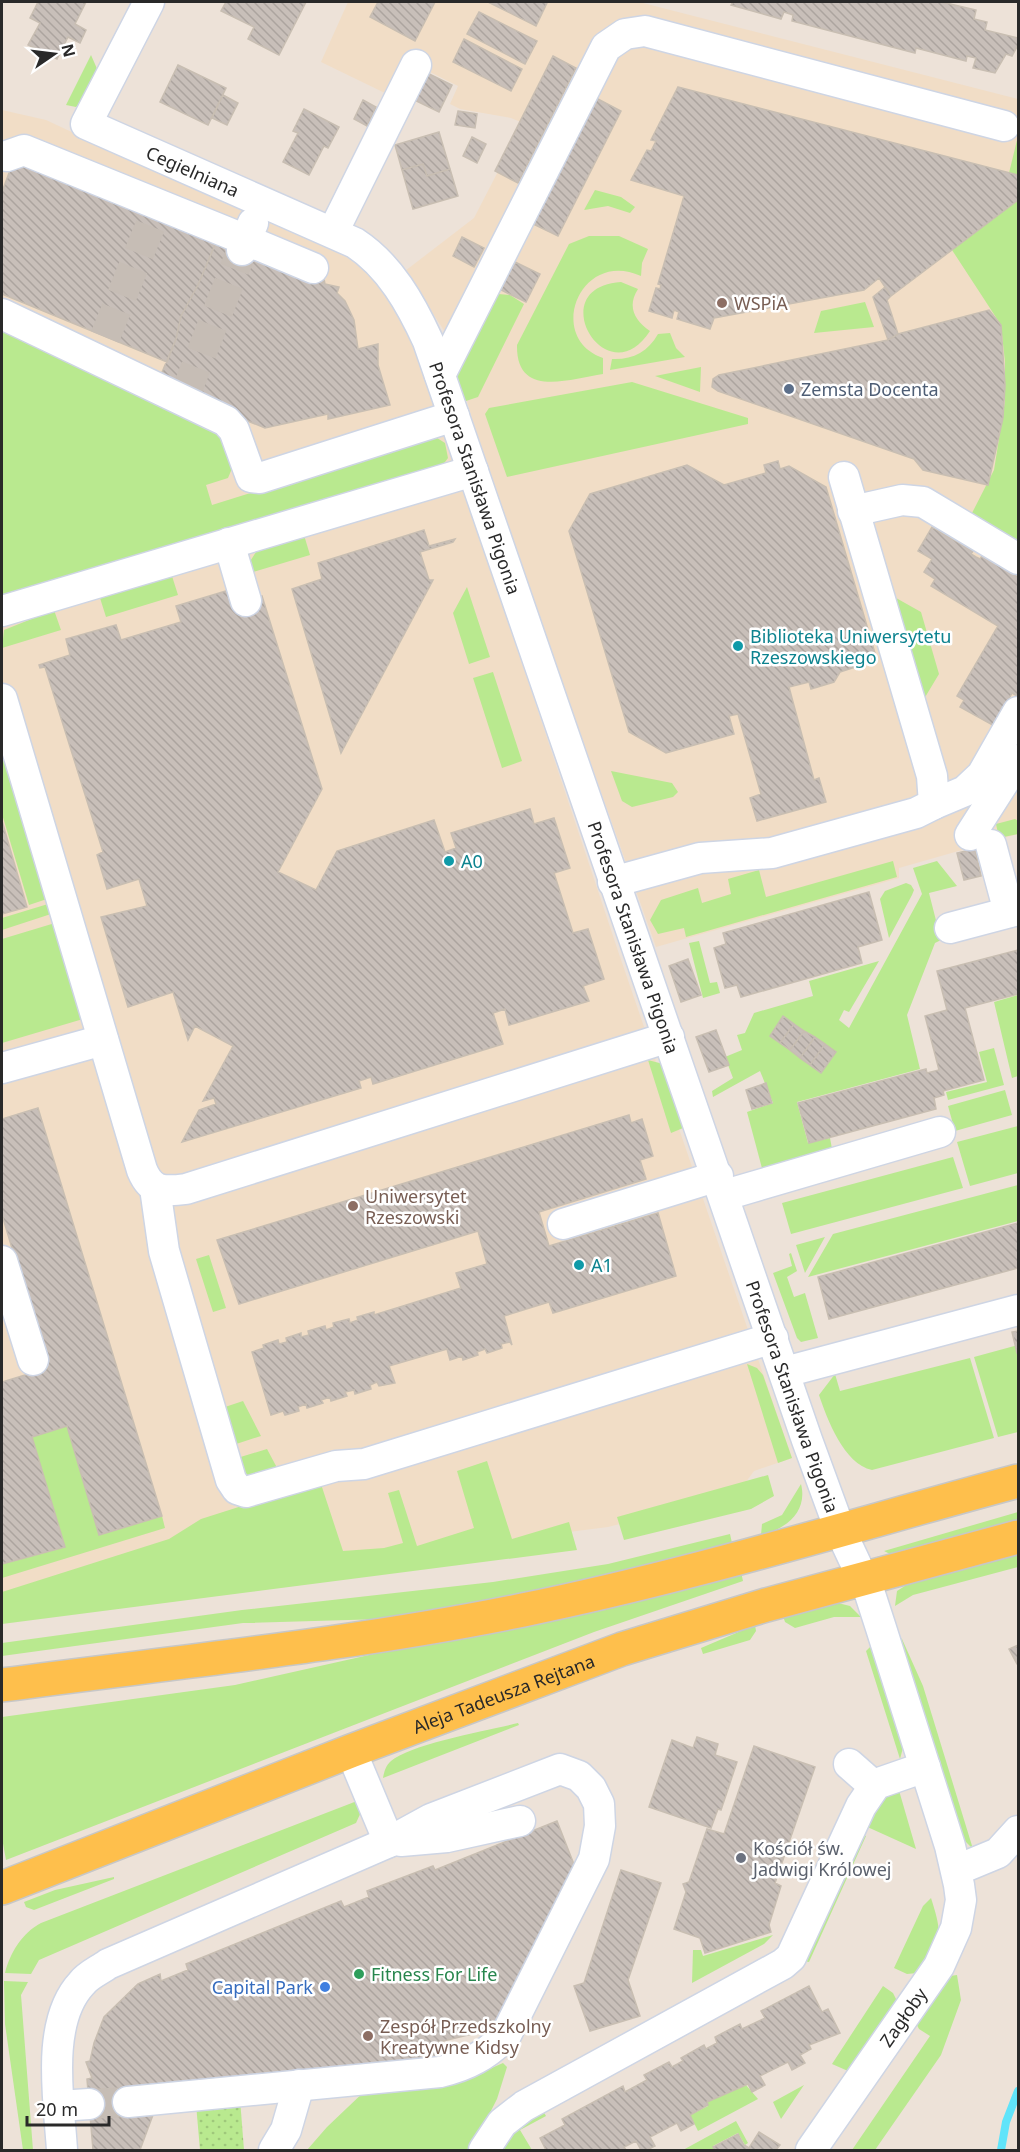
<svg xmlns="http://www.w3.org/2000/svg" width="1020" height="2152" font-family="'Noto Sans',sans-serif">
	<style>
		.education { fill: #f1ddc6 }
		.grass { fill: #b9e98f }
		.park { fill: url(#park-dots) }
		.lines { fill: none; stroke-linecap: round; stroke-linejoin: round }
		.stream { stroke: #60e4fa; stroke-width: 8 }
		.building { fill: url(#building-back-hatch); stroke: #c8beb2; stroke-width: 1.5 }
		.minor-tunnel { stroke: #c6bdb5; stroke-width: 30; stroke-dasharray: 30 15; stroke-linecap: butt }
		.minor-casing { stroke: #ced5e4; stroke-width: 33 }
		.major-casing { stroke: #c7c7c7; stroke-width: 36 }
		.minor { stroke: #fff; stroke-width: 30 }
		.major { stroke: #febf4c; stroke-width: 33 }
		.education-dot { fill: #8d6e63; stroke: #fff; stroke-width: 2 }
		.service-dot { fill: #5c6f8a; stroke: #fff; stroke-width: 2 }
		.culture-dot { fill: #0f9aa8; stroke: #fff; stroke-width: 2 }
		.worship-dot { fill: #6b7280; stroke: #fff; stroke-width: 2 }
		.leisure-dot { fill: #2e9e5b; stroke: #fff; stroke-width: 2 }
		.shop-dot { fill: #3f7fe0; stroke: #fff; stroke-width: 2 }
		.labels { text-anchor: middle; dominant-baseline: central; stroke-width: 5; stroke-linejoin: round; paint-order: stroke }
		.street-label { font-size: 18px; fill: #292929; stroke: #fff }
		.education-label { font-size: 18px; fill: #785e54; stroke: #fff; text-anchor: start }
		.service-label { font-size: 18px; fill: #4e5e75; stroke: #fff; text-anchor: start }
		.culture-label { font-size: 18px; fill: #0d838f; stroke: #fff; text-anchor: start }
		.worship-label { font-size: 18px; fill: #5b616d; stroke: #fff; text-anchor: start }
		.leisure-label { font-size: 18px; fill: #27864d; stroke: #fff; text-anchor: start }
		.shop-label { font-size: 18px; fill: #366cbe; stroke: #fff; text-anchor: end }
	</style>
	<defs>
		<pattern id="park-dots" width="8" height="8" patternUnits="userSpaceOnUse" patternTransform="scale(1.5)"><rect width="8" height="8" fill="#b9e98f"/><path d="M2 2h.1M6 6h.1" fill="none" stroke="#9fc87b" stroke-width="1.8" stroke-linecap="round"/></pattern>
		<pattern id="building-back-hatch" width="6" height="6" patternUnits="userSpaceOnUse" patternTransform="scale(1.5)"><rect width="6" height="6" fill="#c8bfb9"/><path d="M-1 5l2 2M0 0l6 6M5-1l2 2" fill="none" stroke="#aca49f"/></pattern>
	</defs>
	<rect width="100%" height="100%" fill="#ede2d8"/>
	<!-- education -->
	<path class="education" d="M348 2H639L1018 99V834L899 868V878L656 947 491 482 466 398 471 348 447 335 405 271 474 218 523 123 511 118 460 109 450 104 458 86 424 69 352 219 327 208 337 198 389 95 321 62Z
		M2 110 46 120 228 205 339 247 383 286 402 316 435 402 619 954 792 1458 754 1471 737 1494 608 1527 2 1605V587L175 535 2 329Z"/>
	<!-- grass -->
	<path class="grass" d="M91 55 98 71 82 102 76 107 66 105Z
		M1018 136V175L1009 173Z
		M595 190 621 197 635 207 630 213 608 206 584 210Z
		M1018 200V545L971 515 994 470 1005 401V362L1001 325 952 250Z
		M589 236H619L648 249 642 263 641 276C580 248 545 338 603 358V374C569 379 516 399 517 345L569 244Z
		M621 282 638 289C627 306 634 320 650 331 607 398 541 287 621 282Z
		M498 294 510 295 524 304 478 397 463 402 455 379Z
		M865 302 874 327 814 333 821 311Z
		M2 329 220 431 233 466 228 478 206 485 212 505 434 436 445 443 448 458 442 466 2 601Z
		M670 333 676 348 685 357 610 370 612 359C632 360 648 352 658 334Z
		M701 367 700 392 655 376Z
		M632 382 748 418V424L507 477 485 414 489 408Z
		M304 535 310 555 250 573 249 563 258 549Z
		M172 576 178 595 106 617 100 598Z
		M467 587 490 657 469 664 453 613Z
		M889 594 921 612 939 674 921 704Z
		M54 610 61 630 2 648 4 630Z
		M493 672 522 761 502 768 473 678Z
		M2 752 47 899 29 905 2 814Z
		M611 771 672 783 678 792 673 797 632 807 622 801Z
		M1015 819 1018 821V834L999 838 996 824Z
		M893 861 897 877 686 937 684 928 658 934 650 920 661 900 698 888 702 903 731 894 728 879 759 870 766 897Z
		M937 861 957 886 929 893 941 940 935 943 907 1015 920 1069 797 1102 808 1143 830 1138 833 1154 763 1172 747 1112 773 1103 760 1071 713 1097 712 1091 733 1078 725 1057 742 1050 737 1035 745 1033 754 1013 813 996 809 981 879 961 849 1012 844 1010 839 1020 849 1028 922 894 913 868Z
		M906 883 911 885 914 890 912 895 889 938 880 899 885 891Z
		M48 904 51 914 2 930V918Z
		M55 923 83 1019 2 1043V939Z
		M699 941 710 983 717 982 720 993 703 998 689 943Z
		M1018 995V1076L1012 1078 994 1002Z
		M994 1048 1004 1085 948 1100 946 1092 987 1082 979 1052Z
		M648 1060 663 1064 688 1126 671 1133Z
		M1005 1090 1012 1115 955 1131 948 1106Z
		M1018 1126V1173L970 1186 957 1142Z
		M953 1157 963 1188 791 1234 782 1203Z
		M1018 1185V1221L808 1277 833 1234Z
		M825 1237 805 1273 796 1245Z
		M791 1253 797 1271 787 1277 794 1297 805 1293 818 1338 801 1342 797 1338 773 1273 792 1266 789 1254Z
		M209 1255 226 1308 213 1312 196 1259Z
		M1018 1345V1432L998 1437 974 1357Z
		M970 1358 994 1438 872 1470C844 1464 827 1419 819 1395L835 1374 840 1391Z
		M747 1364 757 1368 763 1375 792 1458 778 1463Z
		M243 1401 261 1436 230 1446 219 1409Z
		M67 1426 99 1535 162 1516 165 1528 2 1578V1562L3 1564 65 1547 32 1437Z
		M267 1449 283 1479 248 1488 234 1459Z
		M487 1461 512 1539 569 1522 577 1550 2 1624V1592L169 1539 201 1519 320 1481 343 1551 384 1548 403 1543 388 1493 399 1490 417 1546 474 1528 457 1471Z
		M768 1475 774 1496 751 1509 624 1540 617 1517Z
		M801 1484C808 1512 786 1529 761 1535L762 1524 782 1515Z
		M1018 1512V1520L890 1554 884 1551Z
		M730 1534 732 1543 588 1581 477 1604 383 1619 243 1623 2 1656V1643L242 1610 493 1582 608 1564Z
		M1018 1553V1567L913 1595 895 1606 897 1591 911 1582Z
		M741 1572 743 1581 594 1632 6 1860 2 1838V1717L235 1685Z
		M834 1602 850 1606 861 1617H834L795 1628 785 1622 783 1616Z
		M755 1625 756 1631 750 1640 703 1654 701 1648Z
		M898 1637 902 1639 923 1686 973 1849 961 1837Z
		M873 1644 904 1744 900 1759 866 1651Z
		M518 1723 519 1725 383 1778C384 1772 386 1765 391 1761 410 1744 490 1730 518 1723Z
		M898 1787 916 1849 863 1825 875 1798Z
		M357 1801 361 1812 356 1823 39 1960 31 1974 5 1973C10 1953 22 1933 41 1923Z
		M859 1833 866 1836 809 1962 803 1961 799 1970 787 1976Z
		M114 1877V1879L34 1910 26 1907 24 1902 55 1890Z
		M931 1898C944 1939 941 1938 917 1973L907 1974 894 1968 923 1906Z
		M773 1935 764 1944 692 1983 693 1950H701L703 1956Z
		M957 1975 961 2000 941 2055 875 2150H852L930 2036 919 2029 916 2023 950 1976Z
		M4 1981 28 1982 21 1995 33 2150H23L5 2024Z
		M883 1986 893 1993 897 2001 848 2071 832 2064Z
		M503 2063 507 2067 497 2099 471 2150H307L327 2127 368 2088 462 2081Z
		M746 2085 758 2099 698 2131 690 2115 708 2106 707 2102Z
		M804 2085 781 2119 773 2102Z
		M542 2109 546 2116 520 2130 532 2150H501L505 2134Z
		M736 2121 748 2143 745 2145 738 2133 713 2146 714 2150H683Z"/>
	<!-- park -->
	<path class="park" d="M240 2099 244 2150H200L196 2104Z"/>
	<g class="lines">
		<!-- stream -->
		<path class="stream" d="M1001 2150 1006 2122 1018 2091"/>
	</g>
	<!-- building -->
	<path class="building" d="M38 2H86L75 24 86 30 80 43 68 37 57 59 28 45 40 23 30 18Z
		M226 2H306L279 55 248 39 254 27 221 11Z
		M378 2H435L415 41 370 17Z
		M488 2H544L547 3 536 26Z
		M733 2H942L976 10 974 19 987 22 985 30 1018 38V45L1012 56 1006 54 995 73 973 68 976 58 967 56 966 61 916 48 915 53 792 21 793 15 784 12 781 19 731 5Z
		M479 12 537 41 525 64 467 34Z
		M464 39 522 69 511 91 453 62Z
		M553 56 576 68 518 183 495 171Z
		M178 65 226 88 208 125 160 102Z
		M421 70 452 85 439 112 408 97Z
		M678 87 1018 175V200L891 296 879 278 864 290 714 318 710 329 677 319 679 312 674 310 672 318 649 311 656 288 660 289 661 285 658 284 684 196 631 180 647 150 651 151 656 141 651 140Z
		M223 95 238 103 227 125 212 118Z
		M596 98 621 111 558 236 533 224Z
		M363 100 376 107 367 126 354 119Z
		M304 109 339 127 328 148 324 146 309 175 283 162 298 133 293 131Z
		M458 111 477 114 475 128 455 125Z
		M439 132 450 169 427 176 423 164 402 170 395 145Z
		M472 137 486 144 477 163 463 156Z
		M23 159 217 240 198 285 181 316 176 339 167 362 2 294V192L13 162Z
		M423 164 427 176 450 169 458 196 413 209 402 170Z
		M462 237 484 248 474 267 453 256Z
		M217 240 322 283 324 279 325 284 339 287 337 293 345 301 354 320 358 349 378 344V365L390 405 328 419V414L265 428 157 384 176 339 181 316 198 285Z
		M515 262 540 274 526 302 501 290Z
		M885 287 891 296 887 300 898 334 888 340 873 297Z
		M989 310 1001 325 1005 385 1003 418 988 485 923 470 914 459 718 391 712 387 713 379 719 375 888 340 898 334Z
		M778 461 780 469 789 466 826 487 877 660 840 672 834 682 811 689 809 682 789 687 814 780 819 778 826 802 757 821 750 798 761 794 738 714 729 716 734 734 666 753 629 732 569 531 590 494 687 465 724 485 766 473 764 465Z
		M932 527 973 551 971 554 976 557 980 559 982 556 1018 577V694L1017 696 1012 693 1010 697 1007 702 1012 704 998 728 960 707 964 700 957 696 998 626 931 586 935 579 924 572 932 559 918 551Z
		M424 530 429 546 455 539 453 542 420 552 429 580H433L341 753 292 589 322 579 318 563Z
		M226 591 232 606 262 596 322 789 278 872 316 890 337 851 434 820 445 852 456 848 451 833 530 809 534 824 554 818 570 868 554 873 573 933 588 929 604 979 583 986 589 1001 509 1025 505 1009 493 1013 503 1044 373 1084 371 1077 359 1081 361 1088 182 1142 199 1110 216 1104 214 1098 203 1101 233 1046 195 1026 188 1040 173 992 128 1007 101 917 147 906 139 879 107 889 97 855 103 852 45 667 40 668 39 665 70 655 66 639 116 625 121 640 181 622 176 606Z
		M2 821 27 907 2 914Z
		M975 849 981 876 964 880 957 853Z
		M869 892 882 940 858 947 862 963 741 997 737 985 725 988 714 948 726 944 723 933Z
		M1018 950V994L965 1008 984 1080 943 1091 944 1095 934 1098 936 1109 809 1143 798 1103 926 1069 927 1073 939 1070 925 1016 947 1010 937 971Z
		M688 959 701 995 681 1002 669 966Z
		M783 1016 794 1024 780 1043 770 1036Z
		M794 1024 804 1031 790 1050 780 1043Z
		M716 1030 729 1065 709 1072 696 1037Z
		M804 1031 815 1037 800 1058 790 1050Z
		M815 1037 825 1044 810 1065 800 1058Z
		M825 1044 836 1052 821 1073 810 1065Z
		M766 1083 772 1103 752 1109 746 1090Z
		M38 1108 162 1516 99 1535 67 1426 32 1437 65 1547 2 1564V1382L48 1368 2 1215V1119Z
		M629 1115 631 1123 642 1119 653 1156 640 1160 646 1179 539 1212 549 1246 658 1213 676 1276 553 1313 549 1302 504 1316 512 1345 510 1342 501 1344 502 1348 487 1353 485 1349 477 1352 478 1355 463 1360 462 1356 450 1360 447 1349 389 1366 395 1383 379 1386 377 1382 370 1385 371 1389 355 1394 354 1390 345 1392 347 1396 331 1401 330 1397 321 1400 323 1403 307 1408 306 1404 298 1407 299 1411 285 1415 283 1411 271 1415 252 1352 264 1348 263 1345 278 1340 279 1344 287 1342 286 1338 301 1333V1337L309 1335 308 1331 325 1326 326 1330 334 1327 333 1323 349 1319 350 1323 358 1320 357 1317 374 1312V1315L461 1288 456 1273 487 1264 478 1231 239 1304 217 1240Z
		M1018 1223V1268L829 1319 818 1277Z
		M1018 1331V1353H1017L1012 1332Z
		M1018 1645V1664H1017L1009 1649Z
		M697 1737 718 1744 715 1755 737 1762 721 1810 718 1809 711 1828 649 1807 672 1740 693 1748Z
		M754 1746 815 1767 775 1883 781 1886 769 1925 771 1932 705 1953 700 1938 674 1929 686 1892 683 1884 689 1882 707 1829 724 1834Z
		M557 1821 575 1867 497 2028 439 2042 441 2065 112 2096 113 2107 157 2104 140 2150H93L87 2079 92 2078 86 2062 90 2061 94 2043 104 2017 138 1984 160 1974 161 1981 188 1970 186 1964 341 1901 344 1907 369 1897 367 1891 433 1866 435 1870Z
		M621 1870 661 1883 628 1980 640 2016 590 2031 574 1986 584 1983Z
		M809 1986 822 2012 828 2009 840 2033 809 2045 811 2049 800 2055 805 2063 792 2070 788 2062 760 2076 765 2085 752 2092 748 2084 707 2102 708 2105 690 2115 694 2124 681 2131 677 2123 650 2137 655 2146 647 2150H641L636 2141 624 2147 626 2150H546L540 2138 565 2125 562 2119 623 2086 625 2092 647 2080 644 2075 669 2062 672 2067 683 2061 681 2058 704 2045 706 2049 717 2043 715 2037 740 2024 742 2029 765 2018 761 2011Z
		M759 2132 780 2145 776 2150H715L713 2147 738 2134 744 2145 749 2148Z"/>
	<g class="lines">
		<!-- minor-tunnel -->
		<path class="minor-tunnel" d="M105 337 155 214
			M185 395 242 250
			M89 2104 128 2102"/>
		<!-- minor casing -->
		<g class="minor-casing">
			<g id="minor">
				<path id="s1" d="M149 2 86 124 355 243C390 266 411 304 428 341L807 1440 840 1530 870 1594 881 1628 950 1846 959 1885 961 1900 956 1928 939 1966 811 2150"/>
				<path d="M7 156 24 150 246 240 242 250"/>
				<path d="M253 223 246 240 313 268"/>
				<path d="M333 232 416 65"/>
				<path d="M2 314 226 421 234 430 251 477 260 478 454 416"/>
				<path d="M440 375 606 47 625 34 645 31 1004 126"/>
				<path d="M853 511 902 500 923 502 1018 559"/>
				<path d="M229 543 246 601"/>
				<path d="M2 611 473 471"/>
				<path d="M2 699 142 1170C151 1192 163 1192 186 1189L669 1037"/>
				<path d="M934 804 965 791 982 775 1018 712"/>
				<path d="M970 835 1018 760"/>
				<path d="M991 845 1009 912"/>
				<path d="M613 882 700 858 772 853 916 813 934 804 932 776 844 477"/>
				<path d="M950 928 1018 910"/>
				<path d="M2 1068 103 1040"/>
				<path d="M155 1188 164 1251 231 1480 237 1489 246 1492 336 1466 364 1464 773 1338"/>
				<path d="M725 1195 940 1132"/>
				<path d="M563 1224 718 1176"/>
				<path d="M2 1261 33 1360"/>
				<path d="M785 1372 1018 1310"/>
				<path d="M351 1751 389 1842"/>
				<path d="M849 1764 874 1786"/>
				<path d="M401 1841 447 1837 520 1821"/>
				<path d="M957 1870 998 1853 1018 1831"/>
				<path d="M59 2106 89 2104"/>
				<path d="M62 2150C59 2101 45 2022 82 1983 88 1975 100 1970 108 1964L389 1842 431 1819 560 1769 579 1776 591 1788 599 1804 600 1826 594 1859 506 2035C487 2055 467 2066 440 2072L128 2102"/>
				<path d="M274 2150 286 2130 299 2085"/>
				<path d="M484 2150 502 2123 524 2106 783 1964 791 1957 861 1806 876 1784 925 1767"/>
			</g>
		</g>
		<!-- major casing -->
		<g class="major-casing">
			<g id="major">
				<path d="M2 1685C175 1662 352 1645 523 1610 690 1576 854 1525 1018 1481"/>
				<path id="s2" d="M2 1888 351 1751 622 1649 766 1605 1018 1537"/>
			</g>
		</g>
		<!-- minor -->
		<use href="#minor" class="minor"/>
		<!-- major -->
		<use href="#major" class="major"/>
	</g>
	<!-- markers -->
	<g class="education-dot">
		<circle cx="722" cy="303" r="6"/>
		<circle cx="353" cy="1206" r="6"/>
		<circle cx="368" cy="2036" r="6"/>
	</g>
	<circle class="service-dot" cx="789" cy="389" r="6"/>
	<g class="culture-dot">
		<circle cx="738" cy="646" r="6"/>
		<circle cx="449" cy="861" r="6"/>
		<circle cx="579" cy="1265" r="6"/>
	</g>
	<circle class="worship-dot" cx="741" cy="1858" r="6"/>
	<circle class="leisure-dot" cx="359" cy="1974" r="6"/>
	<circle class="shop-dot" cx="325" cy="1987" r="6"/>
	<g class="labels">
		<!-- street labels -->
		<g class="street-label">
			<text stroke="none"><textPath href="#s1" startOffset="254">Cegielniana</textPath></text>
			<text stroke="none"><textPath href="#s1" startOffset="700">Profesora Stanisława Pigonia</textPath></text>
			<text stroke="none"><textPath href="#s1" startOffset="1186">Profesora Stanisława Pigonia</textPath></text>
			<text stroke="none"><textPath href="#s1" startOffset="1672">Profesora Stanisława Pigonia</textPath></text>
			<text stroke="none"><textPath href="#s2" startOffset="538">Aleja Tadeusza Rejtana</textPath></text>
			<text transform="translate(903 2017) rotate(-55)">Zagłoby</text>
		</g>
		<!-- education labels -->
		<g class="education-label">
			<text x="734" y="303">WSPiA</text>
			<text x="365" y="1196">Uniwersytet<tspan x="365" dy="21">Rzeszowski</tspan></text>
			<text x="380" y="2026">Zespół Przedszkolny<tspan x="380" dy="21">Kreatywne Kidsy</tspan></text>
		</g>
		<!-- service labels -->
		<g class="service-label">
			<text x="801" y="389">Zemsta Docenta</text>
		</g>
		<!-- culture labels -->
		<g class="culture-label">
			<text x="750" y="636">Biblioteka Uniwersytetu<tspan x="750" dy="21">Rzeszowskiego</tspan></text>
			<text x="461" y="861">A0</text>
			<text x="591" y="1265">A1</text>
		</g>
		<!-- worship labels -->
		<g class="worship-label">
			<text x="753" y="1848">Kościół św.<tspan x="753" dy="21">Jadwigi Królowej</tspan></text>
		</g>
		<!-- leisure labels -->
		<g class="leisure-label">
			<text x="371" y="1974">Fitness For Life</text>
		</g>
		<!-- shop labels -->
		<g class="shop-label">
			<text x="313" y="1987">Capital Park</text>
		</g>
	</g>
	<!-- border -->
	<rect width="1020" height="2152" fill="none" stroke="#292929" stroke-width="6"/>
	<!-- north arrow -->
	<g transform="translate(54 54) rotate(76)" stroke="#ffffff" stroke-width="4.5" paint-order="stroke">
	<path d="M0-4.5L10 22L0 15L-10 22Z" fill="#292929"/>
	<text y="-9" font-size="16" font-weight="bold" text-anchor="middle" fill="#292929">N</text>
	</g>
	<!-- scale -->
	<path d="M27 2116v9h82v-9" fill="none" stroke="#292929" stroke-width="3"/>
	<text x="36" y="2116" font-size="18" fill="#292929" stroke="#ffffff" stroke-width="4.5" paint-order="stroke">20 m</text>
</svg>
